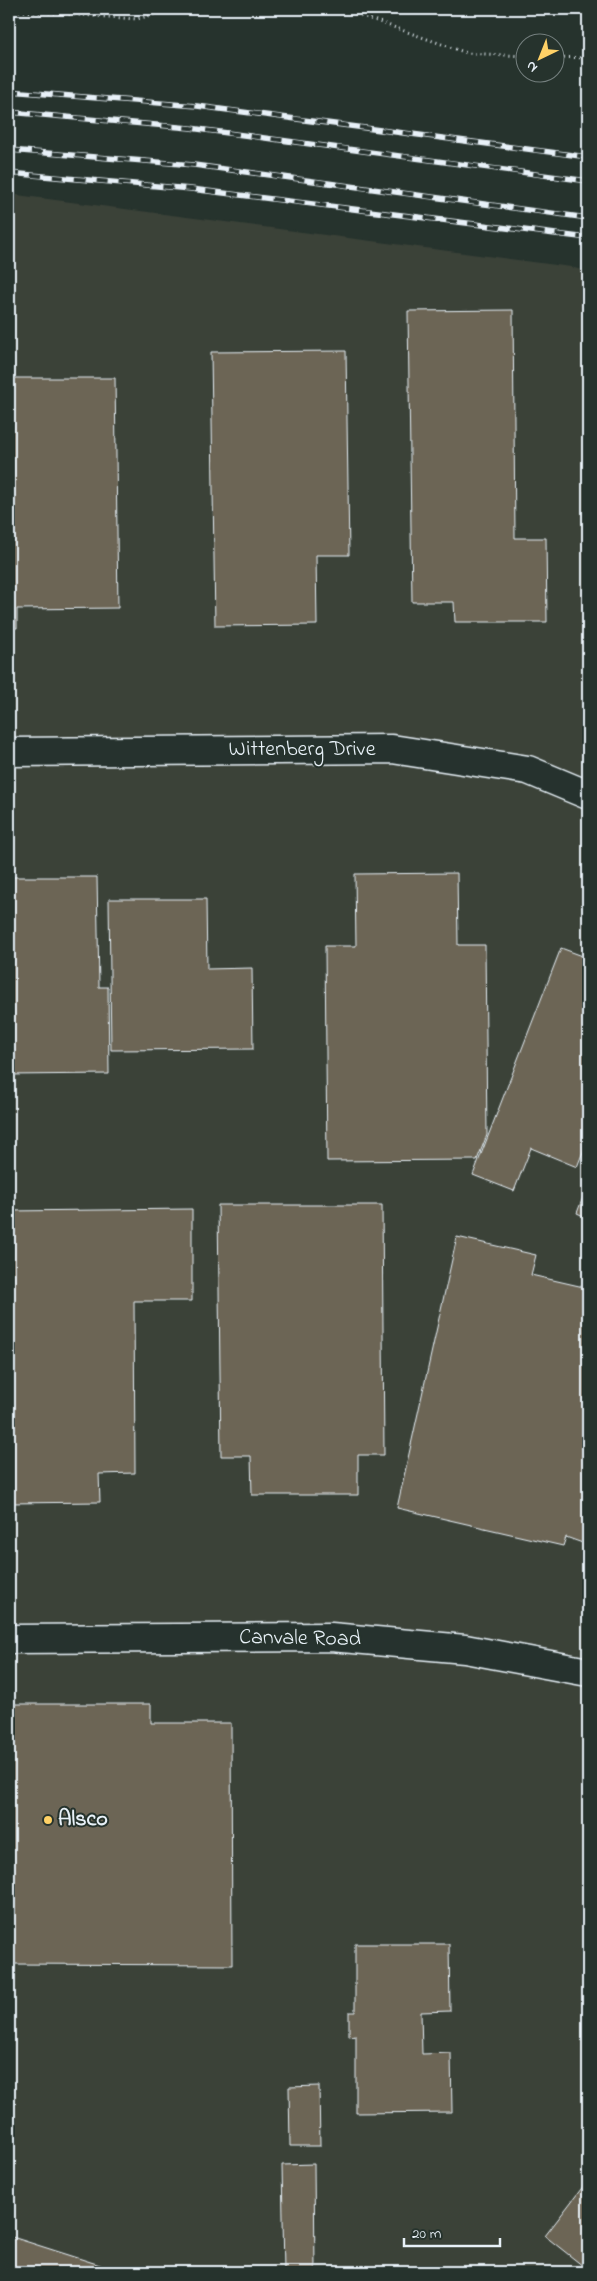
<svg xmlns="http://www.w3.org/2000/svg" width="597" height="2281" font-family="'Indie Flower',sans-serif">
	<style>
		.built { fill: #3b4239 }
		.building { fill: #6c6555; stroke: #e8f1f8 }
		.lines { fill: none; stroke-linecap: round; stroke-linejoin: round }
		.minor-casing { stroke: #e8f1f8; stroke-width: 31 }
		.path { stroke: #e8f1f8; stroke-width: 3; stroke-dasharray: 1 4; stroke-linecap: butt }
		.minor { stroke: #26332d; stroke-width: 28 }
		.rail-casing { stroke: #e8f1f8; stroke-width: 5.5 }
		.rail { stroke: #26332d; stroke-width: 4; stroke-dasharray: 11; stroke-linecap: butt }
		.poi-dot { fill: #ffd166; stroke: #26332d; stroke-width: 2 }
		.labels { text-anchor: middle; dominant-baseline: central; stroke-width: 4; stroke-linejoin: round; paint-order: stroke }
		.street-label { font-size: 22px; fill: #e8f1f8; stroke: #26332d }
		.poi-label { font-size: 22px; font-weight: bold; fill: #e8f1f8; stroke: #26332d; text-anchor: start }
	</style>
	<rect width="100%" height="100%" fill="#26332d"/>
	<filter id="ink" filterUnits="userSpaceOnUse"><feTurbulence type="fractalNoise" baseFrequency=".02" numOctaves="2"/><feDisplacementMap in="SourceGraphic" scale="10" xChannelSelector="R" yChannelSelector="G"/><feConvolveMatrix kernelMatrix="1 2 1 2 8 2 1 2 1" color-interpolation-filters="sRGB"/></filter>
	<g filter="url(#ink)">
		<!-- built -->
		<path class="built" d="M9 194 571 267 588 272V2272H9Z"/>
		<!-- building -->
		<path class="building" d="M513 310 515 538H546L547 622H455L454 602H412L408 311Z
			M346 351 349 555H316L317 625 215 626 211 352Z
			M9 378H115L118 608 17 609V628H9Z
			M457 873 458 945H485L487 1135 477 1160 327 1161 325 946H356L355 874Z
			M9 877H97L99 987H108L109 1074 9 1075Z
			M109 899H206L207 969 252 968 253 1049 111 1050Z
			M561 948 588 958V1139L577 1167 531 1148 514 1191 473 1175Z
			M588 1184V1218L577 1213Z
			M218 1205H382L384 1455H358V1495H252L251 1456H221Z
			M192 1209V1301H134L135 1473 99 1474 100 1502 9 1503V1211Z
			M457 1237 536 1255 531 1275 588 1288V1545L566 1537 563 1546 397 1508Z
			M9 1704H151V1723H231L232 1965 9 1964Z
			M355 1944H449L450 2011 421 2012 422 2054 451 2053 452 2112 356 2113V2035L349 2036V2012H355Z
			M319 2086 320 2146H290L289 2087Z
			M314 2164 315 2272H284L282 2165Z
			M588 2180V2270L545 2236Z
			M9 2236 122 2272H9Z"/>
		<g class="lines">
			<!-- minor casing -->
			<g class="minor-casing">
				<path id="minor" d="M9 752 392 749 528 770 588 795
					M9 1639 331 1637 465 1649 588 1672"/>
			</g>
			<!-- path -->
			<path class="path" d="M342 9 467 53 524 56
				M9 10 137 19 174 9
				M554 57 588 58"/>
			<!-- minor -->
			<use href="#minor" class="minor"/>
			<!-- rail casing -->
			<g class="rail-casing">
				<path id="rail" d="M9 91 197 106 588 157
					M9 112 190 128 588 181
					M9 150 194 165 588 218
					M9 173 191 189 588 238"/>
			</g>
			<!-- rail -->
			<use href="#rail" class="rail"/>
		</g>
	</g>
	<!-- markers -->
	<circle class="poi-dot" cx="48" cy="1820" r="5"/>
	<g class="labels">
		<!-- street labels -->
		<g class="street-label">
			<text x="302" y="750">Wittenberg Drive</text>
			<text transform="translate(300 1639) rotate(1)">Canvale Road</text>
		</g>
		<!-- poi labels -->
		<g class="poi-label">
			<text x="58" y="1820">Alsco</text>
		</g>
	</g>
	<!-- margin -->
	<rect width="597" height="2281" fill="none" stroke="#26332d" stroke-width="30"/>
	<rect x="15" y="15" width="567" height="2251" fill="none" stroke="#e8f1f8" stroke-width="2" filter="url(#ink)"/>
	<!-- north arrow -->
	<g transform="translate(540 58) rotate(223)"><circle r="24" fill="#26332d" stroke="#747f7e"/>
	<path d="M0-4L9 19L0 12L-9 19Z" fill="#ffd166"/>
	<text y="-8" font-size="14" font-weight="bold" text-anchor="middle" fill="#e8f1f8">N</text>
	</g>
	<!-- scale -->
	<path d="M404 2238v8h96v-8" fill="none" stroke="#e8f1f8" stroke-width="2.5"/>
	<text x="412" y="2238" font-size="15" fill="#e8f1f8" stroke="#26332d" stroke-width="4" paint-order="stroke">20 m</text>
</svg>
